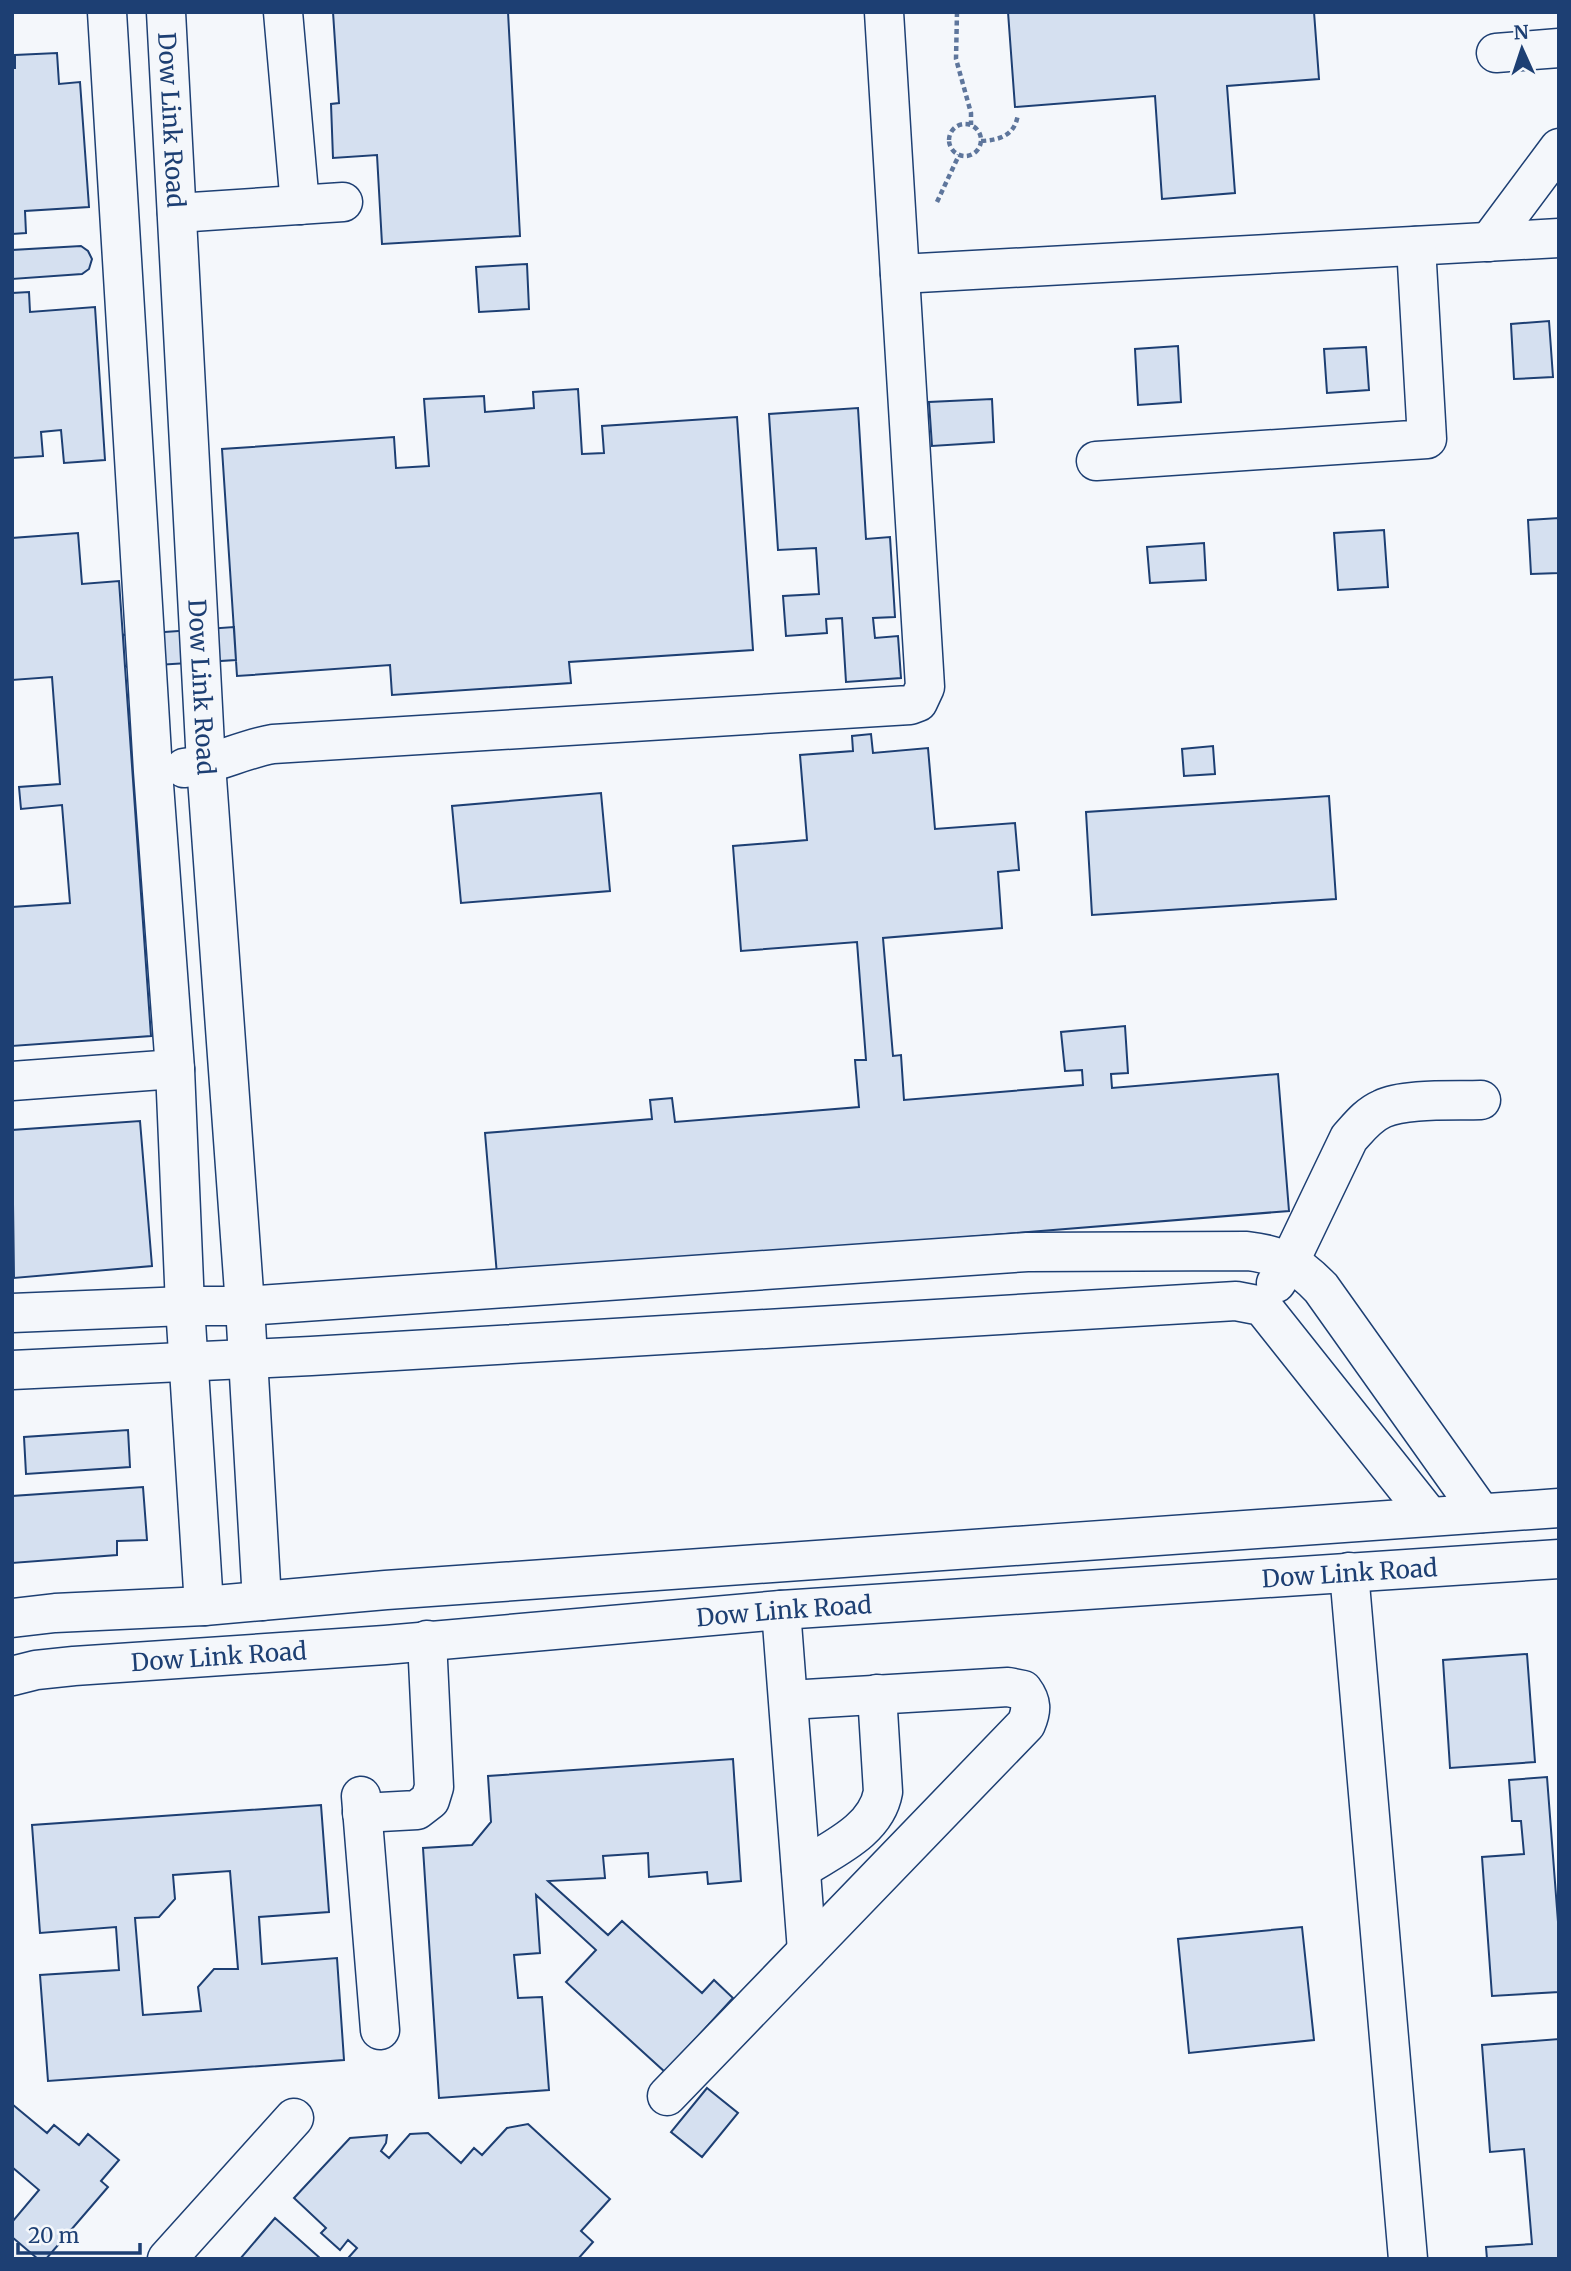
<svg xmlns="http://www.w3.org/2000/svg" width="1571" height="2271" font-family="Merriweather,serif">
	<style>
		.building { fill: #d5e0f0; stroke: #1d3f73; stroke-width: 2; fill-rule: evenodd }
		.lines { fill: none; stroke-linecap: round; stroke-linejoin: round }
		.minor-casing { stroke: #1d3f73; stroke-width: 41 }
		.path { stroke: #5e769c; stroke-width: 4.5; stroke-dasharray: 5 3.5; stroke-linecap: butt }
		.minor { stroke: #f4f7fb; stroke-width: 38 }
		.labels { text-anchor: middle; dominant-baseline: central; stroke-width: 5; stroke-linejoin: round; paint-order: stroke }
		.street-label { font-size: 24px; fill: #1d3f73; stroke: #f4f7fb }
	</style>
	<rect width="100%" height="100%" fill="#f4f7fb"/>
	<!-- building -->
	<path class="building" d="M333 12H508L520 236 382 244 377 155 333 158 331 104 339 103Z
		M1008 12H1314L1319 79 1227 86 1235 193 1162 199 1155 96 1015 107Z
		M57 53 59 84 80 82 89 207 25 211 26 233 12 234V68H15V55Z
		M81 246 88 251 92 259 89 269 82 274 12 279V250Z
		M527 264 529 309 479 312 476 267Z
		M29 292 30 312 95 307 105 460 64 463 61 430 41 432 43 456 12 458V293Z
		M1549 321 1553 377 1514 379 1511 324Z
		M1178 346 1181 402 1138 405 1135 349Z
		M1366 347 1369 390 1327 393 1324 349Z
		M578 389 582 454 604 453 602 426 737 417 753 650 569 662 571 683 392 695 390 665 237 676 222 449 394 437 396 468 429 466 424 399 484 396 485 412 534 408 533 392Z
		M992 399 994 442 932 446 929 402Z
		M858 408 866 539 890 537 895 617 873 618 875 638 898 636 901 678 846 682 842 618 826 619 827 633 786 636 783 596 819 594 816 548 778 550 769 414Z
		M1559 518V573L1531 574 1528 520Z
		M1384 530 1388 587 1338 590 1334 533Z
		M78 533 82 584 119 581 151 1036 12 1046V907L70 903 62 805 21 809 19 787 60 784 52 677 12 680V538Z
		M1204 543 1206 580 1150 583 1147 547Z
		M234 627 236 660 125 667 123 635Z
		M871 734 873 753 928 748 935 829 1015 823 1019 870 998 872 1002 928 883 938 893 1056 901 1055 904 1100 1083 1085 1082 1070 1065 1071 1061 1032 1125 1026 1128 1073 1111 1074 1112 1088 1278 1074 1289 1211 497 1275 485 1133 652 1119 650 1100 672 1098 675 1122 859 1107 855 1060H866L857 942 741 951 733 846 807 840 800 755 853 751 852 736Z
		M1213 746 1215 774 1184 776 1182 749Z
		M601 793 610 891 461 903 452 806Z
		M1329 796 1336 899 1092 915 1086 812Z
		M140 1121 152 1266 14 1278 12 1130Z
		M128 1430 130 1467 26 1474 24 1437Z
		M143 1487 147 1540 117 1541V1555L12 1563V1496Z
		M1527 1654 1535 1762 1450 1768 1443 1660Z
		M733 1759 741 1881 708 1884 707 1872 649 1877 648 1853 603 1856 605 1878 548 1881 608 1935 622 1921 702 1993 714 1980 733 1998 665 2072 566 1982 596 1950 536 1895 540 1953 514 1955 518 1998 542 1997 549 2090 439 2098 423 1848 472 1845 491 1822 488 1776Z
		M1547 1777 1559 1935V1992L1492 1996 1482 1857 1524 1854 1521 1821H1512L1509 1780Z
		M321 1805 329 1912 259 1917 262 1964 337 1958 344 2060 48 2081 40 1975 119 1970 116 1927 40 1933 32 1825ZM230 1871 238 1969H214L198 1987 201 2011 143 2015 135 1918 159 1917 175 1899 173 1875Z
		M1302 1927 1314 2040 1189 2053 1178 1939Z
		M1559 2039V2259H1487L1486 2247 1532 2244 1524 2149 1490 2152 1482 2045Z
		M707 2088 738 2113 702 2157 671 2132Z
		M12 2104 47 2133 54 2125 79 2145 88 2134 119 2160 101 2181 108 2187 46 2259H38L12 2237V2222L39 2190 12 2167Z
		M528 2124 610 2199 581 2231 593 2242 578 2259H351L349 2257 357 2248 348 2240 340 2250 321 2233 326 2228 294 2198 350 2138 387 2135 386 2143 381 2151 389 2158 410 2134 428 2133 461 2163 474 2148 482 2155 507 2128Z
		M275 2218 321 2259H240Z"/>
	<g class="lines">
		<!-- minor casing -->
		<g class="minor-casing">
			<g id="minor">
				<path d="M107 12 153 771 175 1069 185 1306 204 1606"/>
				<path id="s1" d="M166 12 206 764 245 1306 262 1601"/>
				<path d="M283 12 300 205"/>
				<path d="M1496 53 1559 48"/>
				<path d="M177 213 343 202"/>
				<path d="M1489 242 1559 148"/>
				<path d="M900 274 1559 238"/>
				<path d="M1096 461 1427 439 1416 246"/>
				<path d="M184 768C214 765 243 749 273 744L910 705 918 702 925 687 884 12"/>
				<path d="M12 1081 175 1069"/>
				<path d="M1276 1283 1289 1263 1349 1138C1359 1127 1368 1115 1382 1109 1404 1098 1455 1101 1481 1100"/>
				<path d="M12 1313 185 1306H245L1027 1252 1247 1251C1281 1255 1298 1264 1321 1288L1481 1513"/>
				<path d="M12 1370 311 1356 1236 1301 1262 1306 1429 1516"/>
				<path d="M1349 1572 1408 2259"/>
				<path d="M781 1610 807 1951"/>
				<path d="M12 1618 55 1613 204 1606 386 1590 1559 1508"/>
				<path id="s2" d="M12 1676 36 1670 74 1666 385 1645 781 1610 1559 1559"/>
				<path d="M361 1796 380 2030"/>
				<path d="M362 1813 417 1810 430 1800 434 1787 427 1640"/>
				<path d="M801 1869C832 1849 876 1831 883 1792L877 1694"/>
				<path d="M667 2096 1026 1724C1032 1710 1032 1702 1023 1690L1008 1687 789 1700"/>
				<path d="M167 2259 294 2118"/>
			</g>
		</g>
		<!-- path -->
		<path class="path" d="M957 12 956 59 971 113V125
			M949 140a16 16 0 1 1 32 0a16 16 0 1 1-32 0Z
			M981 141C1001 140 1015 135 1018 114
			M937 202 959 155"/>
		<!-- minor -->
		<use href="#minor" class="minor"/>
	</g>
	<g class="labels">
		<!-- street labels -->
		<g class="street-label">
			<text stroke="none"><textPath href="#s1" startOffset="108">Dow Link Road</textPath></text>
			<text stroke="none"><textPath href="#s1" startOffset="676">Dow Link Road</textPath></text>
			<text stroke="none"><textPath href="#s2" startOffset="1342">Dow Link Road</textPath></text>
			<text stroke="none"><textPath href="#s2" startOffset="775">Dow Link Road</textPath></text>
			<text stroke="none"><textPath href="#s2" startOffset="208">Dow Link Road</textPath></text>
		</g>
	</g>
	<!-- border -->
	<rect width="1571" height="2271" fill="none" stroke="#1d3f73" stroke-width="28"/>
	<!-- north arrow -->
	<g transform="translate(1522 49) rotate(357)" stroke="#f4f7fb" stroke-width="5" paint-order="stroke">
	<path d="M0-5L12 26L0 18L-12 26Z" fill="#1d3f73"/>
	<text y="-10" font-size="19" font-weight="bold" text-anchor="middle" fill="#1d3f73">N</text>
	</g>
	<!-- scale -->
	<path d="M18 2243v10h122v-10" fill="none" stroke="#1d3f73" stroke-width="3.5"/>
	<text x="28" y="2243" font-size="21" fill="#1d3f73" stroke="#f4f7fb" stroke-width="5" paint-order="stroke">20 m</text>
</svg>
